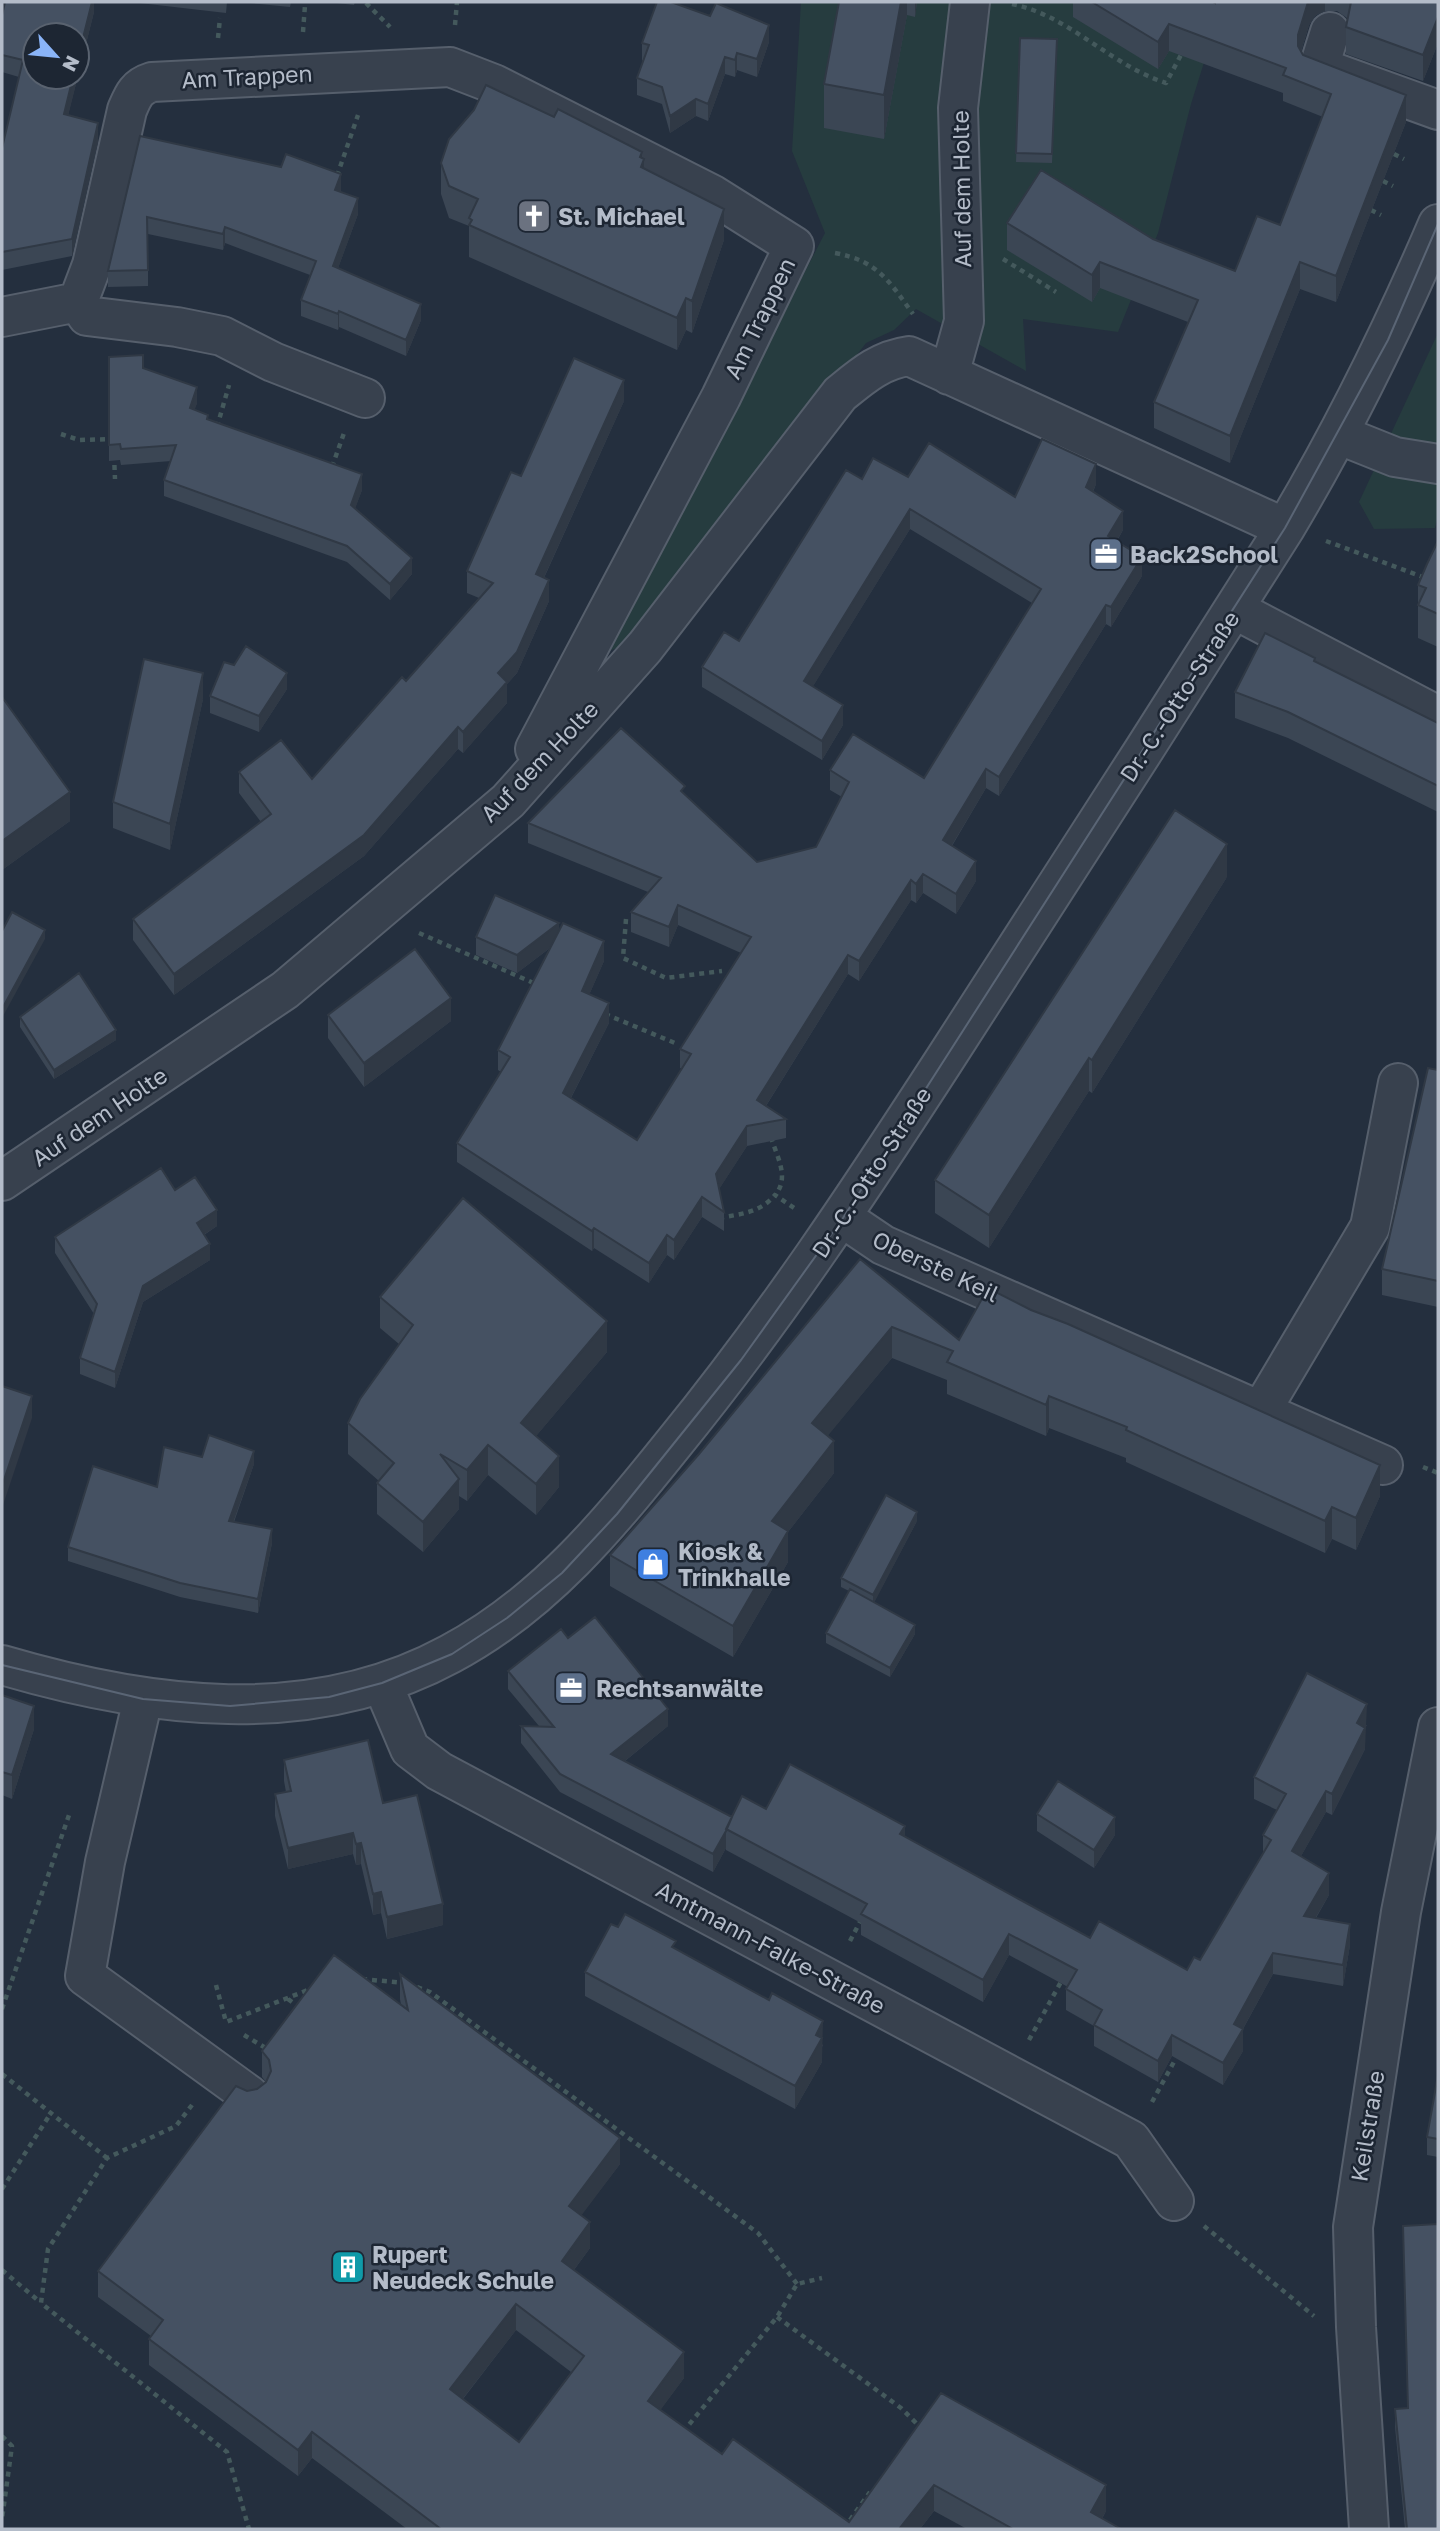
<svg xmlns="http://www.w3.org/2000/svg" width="1440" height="2531" font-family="'Golos Text',sans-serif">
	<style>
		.green { fill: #263c3f }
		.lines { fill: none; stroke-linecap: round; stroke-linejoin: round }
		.minor-casing { stroke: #565f6c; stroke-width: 42 }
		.path { stroke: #44595c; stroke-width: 4.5; stroke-dasharray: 5 5; stroke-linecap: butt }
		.minor { stroke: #38414e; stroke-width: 38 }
		.tram { stroke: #5a6575; stroke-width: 2 }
		.wall { fill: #3b4654; fill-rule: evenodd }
		.shaded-wall { fill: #303945 }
		.building { fill: #455162; stroke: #303945; stroke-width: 2; fill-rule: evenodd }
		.labels { text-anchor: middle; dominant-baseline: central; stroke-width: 5; stroke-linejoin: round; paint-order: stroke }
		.street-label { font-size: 23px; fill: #b4bcc9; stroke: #1d2633 }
		.poi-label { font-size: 23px; font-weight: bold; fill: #b4bcc9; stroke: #1d2633; text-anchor: start }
	</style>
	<rect width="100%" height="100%" fill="#242f3e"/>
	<!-- green -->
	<path class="green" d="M801 2H1223L1191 104 1158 233 1118 332 1023 319 1026 371 916 309 894 330 866 343 638 639 607 652 825 233 792 151Z
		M1438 333V515L1435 528 1374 529 1359 502Z"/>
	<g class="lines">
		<!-- minor casing -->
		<g class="minor-casing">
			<path id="minor" d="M1330 32 1319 67 1438 110
				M78 302 92 265 127 110C133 96 136 87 152 82L450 67 494 84 713 195 794 246 721 397 535 749
				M2 317 78 302 87 316 177 327 222 336 273 362 365 398
				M949 375 964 321 958 108 970 2
				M1340 435 1395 457 1438 464
				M1234 609 1438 716
				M2 1181 285 990 508 801 645 647 840 394C862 376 880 360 909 356L1285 528
				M843 1218 883 1245 1383 1465
				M1262 1409 1370 1227 1398 1083
				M2 1665C148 1708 310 1730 450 1654 544 1604 609 1524 674 1443 775 1319 859 1192 945 1059 1059 882 1173 706 1285 528 1344 429 1393 329 1438 224
				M382 1683 410 1749 439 1771 1131 2140 1174 2201
				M143 1699 105 1862 85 1976 249 2095
				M1369 2529 1356 2327 1353 2227 1401 1912 1438 1727"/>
		</g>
		<!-- path -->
		<path class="path" d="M366 3 390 27
			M1012 4C1070 16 1110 65 1166 83L1182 53
			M455 25 457 2
			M303 32 305 5
			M218 38 220 18
			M1394 154 1404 159
			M337 176 358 115
			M1383 181 1393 186
			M1371 210 1381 215
			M835 253C878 261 889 281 913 314
			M1003 259 1056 292
			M217 427 229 385
			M61 434 79 440 113 439
			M114 455 115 479
			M332 467 344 433
			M1326 541 1423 577 1424 574
			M626 919 623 958 666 978 722 971
			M419 933 536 984
			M605 1014 675 1043
			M771 1137C777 1157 790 1178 775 1195
			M719 1218C740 1214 760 1213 775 1195L797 1210
			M1423 1467 1438 1473
			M850 1941 862 1918
			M362 1979 405 1983
			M216 1985 226 2022 313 1988
			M417 1987 430 1992 758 2233 797 2284
			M288 1999 301 2009
			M2 2009 69 1815
			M244 2035 269 2050
			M1029 2040 1062 1980
			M2 2074 107 2158
			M1152 2102 1175 2060
			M192 2105 176 2126 107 2158 48 2249 41 2303 227 2452 249 2529
			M2 2189 51 2113
			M1204 2226 1314 2316
			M2 2270 40 2302
			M777 2317 901 2408 919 2426
			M683 2432 777 2317 797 2284 822 2278
			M2 2436 12 2446 2 2519
			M850 2520 870 2492"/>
		<!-- minor -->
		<use href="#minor" class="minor"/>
		<!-- tram -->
		<path class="tram" d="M2 1665 143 1699 230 1706 329 1697 382 1683 452 1654 507 1618 562 1573 617 1514 741 1360 843 1218 1285 528 1388 340 1438 224"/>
	</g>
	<!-- wall -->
	<path class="wall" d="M94 2V12L68 115 98 141 72 256 2 270V148L19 77 2 72V15Z
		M131 2H227L226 13Z
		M240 2H291L290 7Z
		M328 2H355L354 5Z
		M839 2H917L915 17 907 15 884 139 824 128V84Z
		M1073 2H1213L1215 3V2H1438V43L1423 81 1346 54V27L1348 20 1347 18 1337 11H1325L1316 15 1309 25 1301 52 1303 55 1406 122 1336 302 1300 289 1230 463 1154 428V402L1188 322 1100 288 1092 302 1007 250V223L1153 239 1235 271 1280 225 1323 117 1283 101V93L1169 51 1158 69 1073 17Z
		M1020 38 1057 39 1052 163 1016 162Z
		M769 42 757 77 737 70 735 77 725 74 708 121 696 116 670 133 662 104 637 95V78L643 61 642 60V43Z
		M554 117 642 157 644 169 724 240 692 333 686 330 677 350 469 257V226L449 218 441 194V163Z
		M140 136 341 190V192L358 214 338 268 421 320 406 356 339 327 338 330 301 316V300L310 275 225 243 223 250 148 234V286L108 287V271Z
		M109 357 143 368 197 403 194 410 208 420 362 490 355 508 412 574 390 600 347 562 164 496V480L171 461 121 465 120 460 109 461Z
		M624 401 544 578 549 601 517 673 507 684V703L463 753 458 749 364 856 174 995 133 940V919L261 822 239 793V772L312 779 406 681 479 598 467 593V571L521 476Z
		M908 477 1015 497 1096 484 1093 492 1123 530 1117 541 1142 576 1111 627 1106 624 999 796 986 788 952 846 976 881 956 914 923 893 916 903 911 900 859 981 848 974 766 1106 786 1119V1138L747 1146 719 1189 724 1212V1231L702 1217 674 1260 667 1255 649 1283 594 1248 592 1251 457 1162V1143L501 1072 498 1070V1050L550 948 517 973 476 955V937L559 930 604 961 589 995 609 1023 571 1098 637 1140 682 1069 680 1068V1049L741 953 678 925 669 947 631 932V912L648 892 528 843V823L685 795 757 862 816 847 842 797 830 790V770L924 778 1032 603 910 529 813 686 843 725 822 760 702 687V667L739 641 862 479Z
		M1438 541V647L1418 638V585Z
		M1315 661 1438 723V812L1288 738 1235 718V692Z
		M287 689 259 732 210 713V696Z
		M2 697 70 821 2 870Z
		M203 699 170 850 113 828V802Z
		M1227 877 1092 1093 1089 1091 989 1248 935 1213V1180Z
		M328 1015 451 1021 364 1087 328 1038Z
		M20 1017 116 1040 54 1079 20 1027Z
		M1438 1070V1307L1382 1295V1269Z
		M175 1190 217 1226 204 1235 210 1260 143 1302 115 1388 80 1374V1358L94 1314 55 1253V1237Z
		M860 1259 959 1340 1380 1496 1356 1550 1332 1539 1325 1553 1126 1462V1458L1049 1428 1046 1436 947 1394V1380L892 1358 827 1436 834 1473 788 1532V1562L733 1657 610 1586V1555L699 1454Z
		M380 1297 607 1352 536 1436 559 1487 536 1515 488 1475 467 1501 459 1496V1509L423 1552 377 1514V1483L379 1481 348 1454V1423L399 1344 380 1328Z
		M202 1457 254 1464 234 1522 272 1543 258 1613 180 1597 68 1561V1547Z
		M917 1521 874 1602 915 1634 890 1677 826 1643V1633L849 1591 841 1587V1578Z
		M568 1638 668 1726 625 1761 732 1817 766 1809 905 1837 1090 1938 1187 1970 1200 1960 1263 1853V1835L1277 1810 1254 1799V1777L1367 1725 1365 1728V1749L1332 1815 1326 1812 1301 1856 1329 1895 1316 1918 1350 1945 1343 1986 1273 1974 1243 2029V2051L1223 2085 1172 2056 1158 2082 1094 2046V2026L1066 2010V1989L1068 1987 1009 1955 983 2002 861 1935V1923L726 1850V1848L713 1872 560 1792 521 1743V1726H539L508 1689V1671Z
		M2 1695 34 1729 12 1799 2 1795Z
		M284 1760 383 1803 443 1925 387 1939 381 1913 373 1915 361 1864 356 1865 353 1854 288 1869 275 1816V1794L286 1792 284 1781Z
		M1037 1814 1115 1835 1094 1868 1037 1831Z
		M618 1927 676 1949 823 2045 822 2047V2062L795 2109 585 1996V1972Z
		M400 1974 620 2164 581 2215 590 2248 574 2270 684 2378 660 2410 722 2454 849 2522 941 2393 1106 2511 1102 2519 1121 2529H967L934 2511 920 2529H407L312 2458 298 2476 149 2365V2339L151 2336 98 2297V2271L247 2091 257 2089 266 2082 262 2077V2051L401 2005 400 1999ZM516 2330 571 2372 519 2442 463 2399Z
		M1438 2075V2157L1427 2155V2137Z
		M1407 2408 1438 2529H1405L1395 2427V2409Z"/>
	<!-- shaded-wall -->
	<path class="shaded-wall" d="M92 2H94V12L64 132V114L73 77H77V62Z
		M901 2H907V15L884 139V95Z
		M915 2H917L915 17Z
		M1308 2H1325V11L1316 15 1309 25 1298 61V35Z
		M1438 17V43L1423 81V55Z
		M1169 24V51L1158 69V42Z
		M769 25V42L757 77V59Z
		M737 53V70L735 77V60Z
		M725 57V74L708 121V104Z
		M1406 95V122L1336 302V276Z
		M696 99V116L670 133V116Z
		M98 123V141L72 256V239Z
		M642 152V165L644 159V190L640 157Z
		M341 174V190L335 206V190Z
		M358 198V214L333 282V266Z
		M724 209V240L692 333V301Z
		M225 227V243L223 250V234Z
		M1100 262V288L1092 302V275Z
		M1300 262V289L1230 463V436Z
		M686 298V330L677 350V318Z
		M421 304V320L406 356V340Z
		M339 311V327L338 330V314Z
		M624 380V401L536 595V574Z
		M197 387V403L190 424V408Z
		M1096 464V484L1086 507V487Z
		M362 474V490L351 520V505Z
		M910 509V529L804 701V681Z
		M1123 511V530L1108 555V536Z
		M1142 557V576L1111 627V607Z
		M412 558V574L390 600V584Z
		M549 580V601L517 673 507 684V703L463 753V732L498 673Z
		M1106 605V624L999 796V777Z
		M203 673V699L170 850V824Z
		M287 673V689L259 732V716Z
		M843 705V725L822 760V741Z
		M458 727V749L364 856 174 995V974Z
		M986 769V788L943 860V840Z
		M70 792V821L2 870V841Z
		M1227 844V877L1092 1093V1060Z
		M976 861V881L956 914V894Z
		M923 874V893L916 903V884Z
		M911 880V900L859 981V961Z
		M678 905V925L669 947V927Z
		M559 923V941L517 973V955Z
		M45 930V939L2 1018V1009Z
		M604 941V961L582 1011V991Z
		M848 955V974L757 1120V1100Z
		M451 998V1021L364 1087V1063Z
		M609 1003V1023L563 1113V1093Z
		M116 1030V1040L54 1079V1070Z
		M1089 1058V1091L989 1248V1215Z
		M747 1126V1146L716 1194V1174Z
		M702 1197V1217L674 1260V1240Z
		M217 1210V1226L197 1239V1223Z
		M594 1228V1248L592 1251V1231Z
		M667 1235V1255L649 1283V1263Z
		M210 1244V1260L143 1302 115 1388V1372L143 1286Z
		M607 1321V1352L521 1454V1423Z
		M892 1327V1358L812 1455V1423Z
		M32 1396V1418L2 1508V1486Z
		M1049 1396V1428L1046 1436V1405Z
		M834 1441V1473L788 1532V1562L733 1657V1626L772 1521Z
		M488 1445V1475L467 1501V1470Z
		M254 1451V1464L229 1534V1521Z
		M559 1456V1487L536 1515V1484Z
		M1380 1465V1496L1356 1550V1518Z
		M459 1479V1509L423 1552V1522Z
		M1332 1507V1539L1325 1553V1521Z
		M917 1512V1521L873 1605V1595Z
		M272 1529V1543L258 1613V1599Z
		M915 1625V1634L890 1677V1668Z
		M1367 1704 1365 1749 1332 1815V1794L1357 1723Z
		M34 1706V1729L12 1799V1775Z
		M668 1709V1726L611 1772V1754Z
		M1326 1791V1812L1292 1872V1851Z
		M1115 1817V1835L1094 1868V1850Z
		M905 1826V1847L900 1834Z
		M726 1831V1848L713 1872V1854Z
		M353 1833V1854L288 1869V1848Z
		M361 1843V1864L356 1865V1844Z
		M1329 1873V1895L1304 1937V1916Z
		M381 1892V1913L373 1915V1894Z
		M443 1904V1925L387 1939V1917Z
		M1350 1924V1945L1343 1986V1965Z
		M1009 1934V1955L983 2002V1980Z
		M1273 1953V1974L1234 2045V2024Z
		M823 2021 822 2062 795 2109V2086L816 2035Z
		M1243 2029V2051L1223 2085V2063Z
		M1172 2035V2056L1158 2082V2061Z
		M620 2138V2164L569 2232V2206Z
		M590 2222V2248L562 2286V2261Z
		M516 2304V2330L450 2415V2389Z
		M684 2352V2378L648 2427V2401Z
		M312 2432V2458L298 2476V2450Z
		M934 2485V2511L920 2529H899Z
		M1106 2485V2511L1096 2529 1091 2512Z"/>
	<!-- building -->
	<path class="building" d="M5 2H92L77 62V35H35V77H73L64 114 98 123 72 239 2 252V148L23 60 2 55V15Z
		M657 2H671L710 16 716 3 769 25 757 59 737 53 735 60 725 57 708 104 696 99 670 116 662 87 637 78 649 45 642 43Z
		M839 2H901L884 95 824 84Z
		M1092 2H1213L1215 3V2H1308L1298 35V46L1303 55 1406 95 1336 276 1300 262 1230 436 1154 402 1198 300 1100 262 1092 275 1007 223 1041 170 1153 239 1235 271 1257 216 1280 225 1331 94 1283 75 1286 68 1169 24 1158 42Z
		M1351 2H1438V17L1423 55 1346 27Z
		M1020 38 1057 39 1052 154 1016 153Z
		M486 85 554 117 558 109 642 152 640 157 644 159 641 167 724 209 692 301 686 298 677 318 469 225 472 220 469 218 478 199 449 186 441 163 449 139 474 110Z
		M140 136 281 167 286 154 341 174 335 190 358 198 333 266 421 304 406 340 339 311 338 314 301 300 316 261 225 227 223 234 147 217 148 270 108 271Z
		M143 355V368L197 387 190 408 208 415 207 419 362 474 351 505 412 558 390 584 347 546 164 480 176 445 121 449 120 444 109 445V357Z
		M574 358 624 380 536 574 549 580 517 652 498 673 507 682 463 732 458 727 364 835 174 974 133 919 271 814 239 772 281 740 312 779 402 677 406 681 493 583 467 571 511 472 521 476Z
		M1042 439 1096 464 1086 487 1123 511 1108 536 1142 557 1111 607 1106 605 999 777 986 769 943 840 976 861 956 894 923 874 916 884 911 880 859 961 848 955 757 1100 786 1119 747 1126 716 1174 724 1212 702 1197 674 1240 667 1235 649 1263 594 1228 592 1231 457 1143 510 1057 498 1050 563 923 604 941 582 991 609 1003 563 1093 637 1140 691 1054 680 1049 751 937 678 905 669 927 631 912 661 878 528 823 621 728 685 786 681 791 757 862 816 847 849 782 830 770 853 734 924 778 1041 589 910 509 804 681 843 705 822 741 702 667 724 632 739 641 846 470 862 479 873 458 908 477 929 443 1015 497Z
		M1438 541V614L1418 605 1426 588 1418 585 1427 564Z
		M1265 633 1315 658 1314 661 1438 723V786L1288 712 1235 692Z
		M246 646 287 673 259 716 210 696 224 662 234 665Z
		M144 659 203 673 170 824 113 802Z
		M2 697 70 792 2 841Z
		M1175 810 1227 844 1092 1060 1089 1058 989 1215 935 1180Z
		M495 895 559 923 517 955 476 937Z
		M12 912 45 930 2 1009V931Z
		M415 949 451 998 364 1063 328 1015Z
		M79 973 116 1030 54 1070 20 1017Z
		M1428 1068 1438 1070V1281L1382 1269Z
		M161 1168 175 1190 195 1177 217 1210 197 1223 210 1244 143 1286 115 1372 80 1358 97 1304 55 1237Z
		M463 1198 607 1321 521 1423 559 1456 536 1484 488 1445 467 1470 440 1454 459 1479 423 1522 377 1483 394 1463 348 1423 360 1399 413 1325 380 1297Z
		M860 1259 959 1340 988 1288 1031 1310 1068 1324 1380 1465 1356 1518 1332 1507 1325 1521 1126 1430 1127 1427 1049 1396 1046 1405 947 1362 953 1351 892 1327 812 1423 834 1441 772 1521 788 1531 733 1626 610 1555 699 1454Z
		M2 1386 32 1396 2 1486Z
		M209 1435 254 1451 229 1521 272 1529 258 1599 180 1583 68 1547 93 1466 157 1487 164 1447 202 1457Z
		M886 1495 917 1512 873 1595 841 1578Z
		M850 1589 915 1625 890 1668 826 1633Z
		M595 1617 668 1709 611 1754 732 1817 726 1831 713 1854 560 1774 521 1726 554 1727 508 1671 561 1629 568 1638Z
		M1307 1673 1367 1704 1357 1723 1365 1728 1332 1794 1326 1791 1292 1851 1329 1873 1304 1916 1350 1924 1343 1965 1273 1953 1234 2024 1243 2029 1223 2063 1172 2035 1158 2061 1094 2025 1102 2010 1066 1989 1077 1970 1009 1934 983 1980 861 1914 867 1904 726 1829 742 1796 766 1809 790 1764 905 1826 900 1834 1090 1938 1099 1921 1187 1970 1194 1957 1200 1960 1271 1840 1263 1835 1286 1794 1254 1777Z
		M2 1695 34 1706 12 1775 2 1772Z
		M368 1740 383 1803 417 1795 443 1904 387 1917 381 1892 373 1894 361 1843 356 1844 353 1833 288 1848 275 1794 291 1791 284 1760Z
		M1058 1781 1115 1817 1094 1850 1037 1814Z
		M625 1914 676 1941 672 1947 769 2000 772 1993 823 2021 816 2035 822 2038 795 2086 585 1972 611 1924 618 1927Z
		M334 1955 408 2010 400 1974 620 2138 569 2206 590 2222 562 2261 684 2352 648 2401 722 2454 733 2439 849 2522 941 2393 1106 2485 1091 2512 1121 2529H1010L1011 2528 934 2485 899 2529H441L312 2432 298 2450 149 2339 163 2320 98 2271 236 2086 247 2091 257 2089 266 2082 271 2071 269 2060 262 2051ZM516 2304 584 2356 519 2442 450 2389Z
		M1438 2075V2139L1427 2137Z
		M1438 2224V2529H1407L1395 2409 1408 2408 1403 2226Z"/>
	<!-- icons -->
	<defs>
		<g id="church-square" transform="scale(1.75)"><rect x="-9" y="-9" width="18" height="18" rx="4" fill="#6b7280" stroke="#1d2633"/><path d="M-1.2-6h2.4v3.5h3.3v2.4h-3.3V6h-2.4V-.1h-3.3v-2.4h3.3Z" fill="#fff"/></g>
		<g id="office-square" transform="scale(1.75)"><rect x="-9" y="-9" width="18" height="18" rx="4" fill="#5c6f8a" stroke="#1d2633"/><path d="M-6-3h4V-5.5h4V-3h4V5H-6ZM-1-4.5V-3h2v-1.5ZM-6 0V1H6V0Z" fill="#fff"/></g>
		<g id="shop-square" transform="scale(1.75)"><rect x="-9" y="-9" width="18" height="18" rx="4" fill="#3f7fe0" stroke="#1d2633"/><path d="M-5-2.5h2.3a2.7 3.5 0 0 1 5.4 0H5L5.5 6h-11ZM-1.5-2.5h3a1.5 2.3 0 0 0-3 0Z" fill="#fff"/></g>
		<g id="building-square" transform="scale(1.75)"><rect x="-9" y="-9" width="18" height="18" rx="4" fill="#0f9aa8" stroke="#1d2633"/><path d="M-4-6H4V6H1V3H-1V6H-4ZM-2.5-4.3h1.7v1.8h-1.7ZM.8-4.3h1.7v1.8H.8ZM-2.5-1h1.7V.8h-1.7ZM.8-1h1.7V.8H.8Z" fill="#fff"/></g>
	</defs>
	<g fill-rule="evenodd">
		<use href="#church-square" x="534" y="216"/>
		<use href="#office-square" x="1106" y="554"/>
		<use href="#shop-square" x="653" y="1564"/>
		<use href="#office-square" x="571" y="1688"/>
		<use href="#building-square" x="348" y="2267"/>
	</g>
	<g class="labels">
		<!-- street labels -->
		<g class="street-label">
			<text transform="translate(247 76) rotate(-3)">Am Trappen</text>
			<text transform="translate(961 189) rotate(-91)">Auf dem Holte</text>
			<text transform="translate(759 318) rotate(-64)">Am Trappen</text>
			<text transform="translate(1179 696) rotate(-57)">Dr.-C.-Otto-Straße</text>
			<text transform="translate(539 761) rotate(-46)">Auf dem Holte</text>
			<text transform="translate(99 1116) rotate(-34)">Auf dem Holte</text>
			<text transform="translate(871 1172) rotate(-57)">Dr.-C.-Otto-Straße</text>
			<text transform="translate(936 1266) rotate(25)">Oberste Keil</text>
			<text transform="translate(771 1947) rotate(28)">Amtmann-Falke-Straße</text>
			<text transform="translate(1367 2126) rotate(-81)">Keilstraße</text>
		</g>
		<!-- poi labels -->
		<g class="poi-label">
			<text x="558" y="216">St. Michael</text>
			<text x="1130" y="554">Back2School</text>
			<text x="678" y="1551">Kiosk &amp;<tspan x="678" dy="26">Trinkhalle</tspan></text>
			<text x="596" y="1688">Rechtsanwälte</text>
			<text x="372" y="2254">Rupert<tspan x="372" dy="26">Neudeck Schule</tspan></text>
		</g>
	</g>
	<!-- border -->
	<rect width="1440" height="2531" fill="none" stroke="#b4bcc9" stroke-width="7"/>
	<!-- north arrow -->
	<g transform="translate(56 56) rotate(117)"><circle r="33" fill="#1d2633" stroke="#59626f" stroke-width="2"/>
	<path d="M0-5L12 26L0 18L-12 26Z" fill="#8ab4f8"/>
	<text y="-10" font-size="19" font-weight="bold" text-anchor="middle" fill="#b4bcc9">N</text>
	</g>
</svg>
